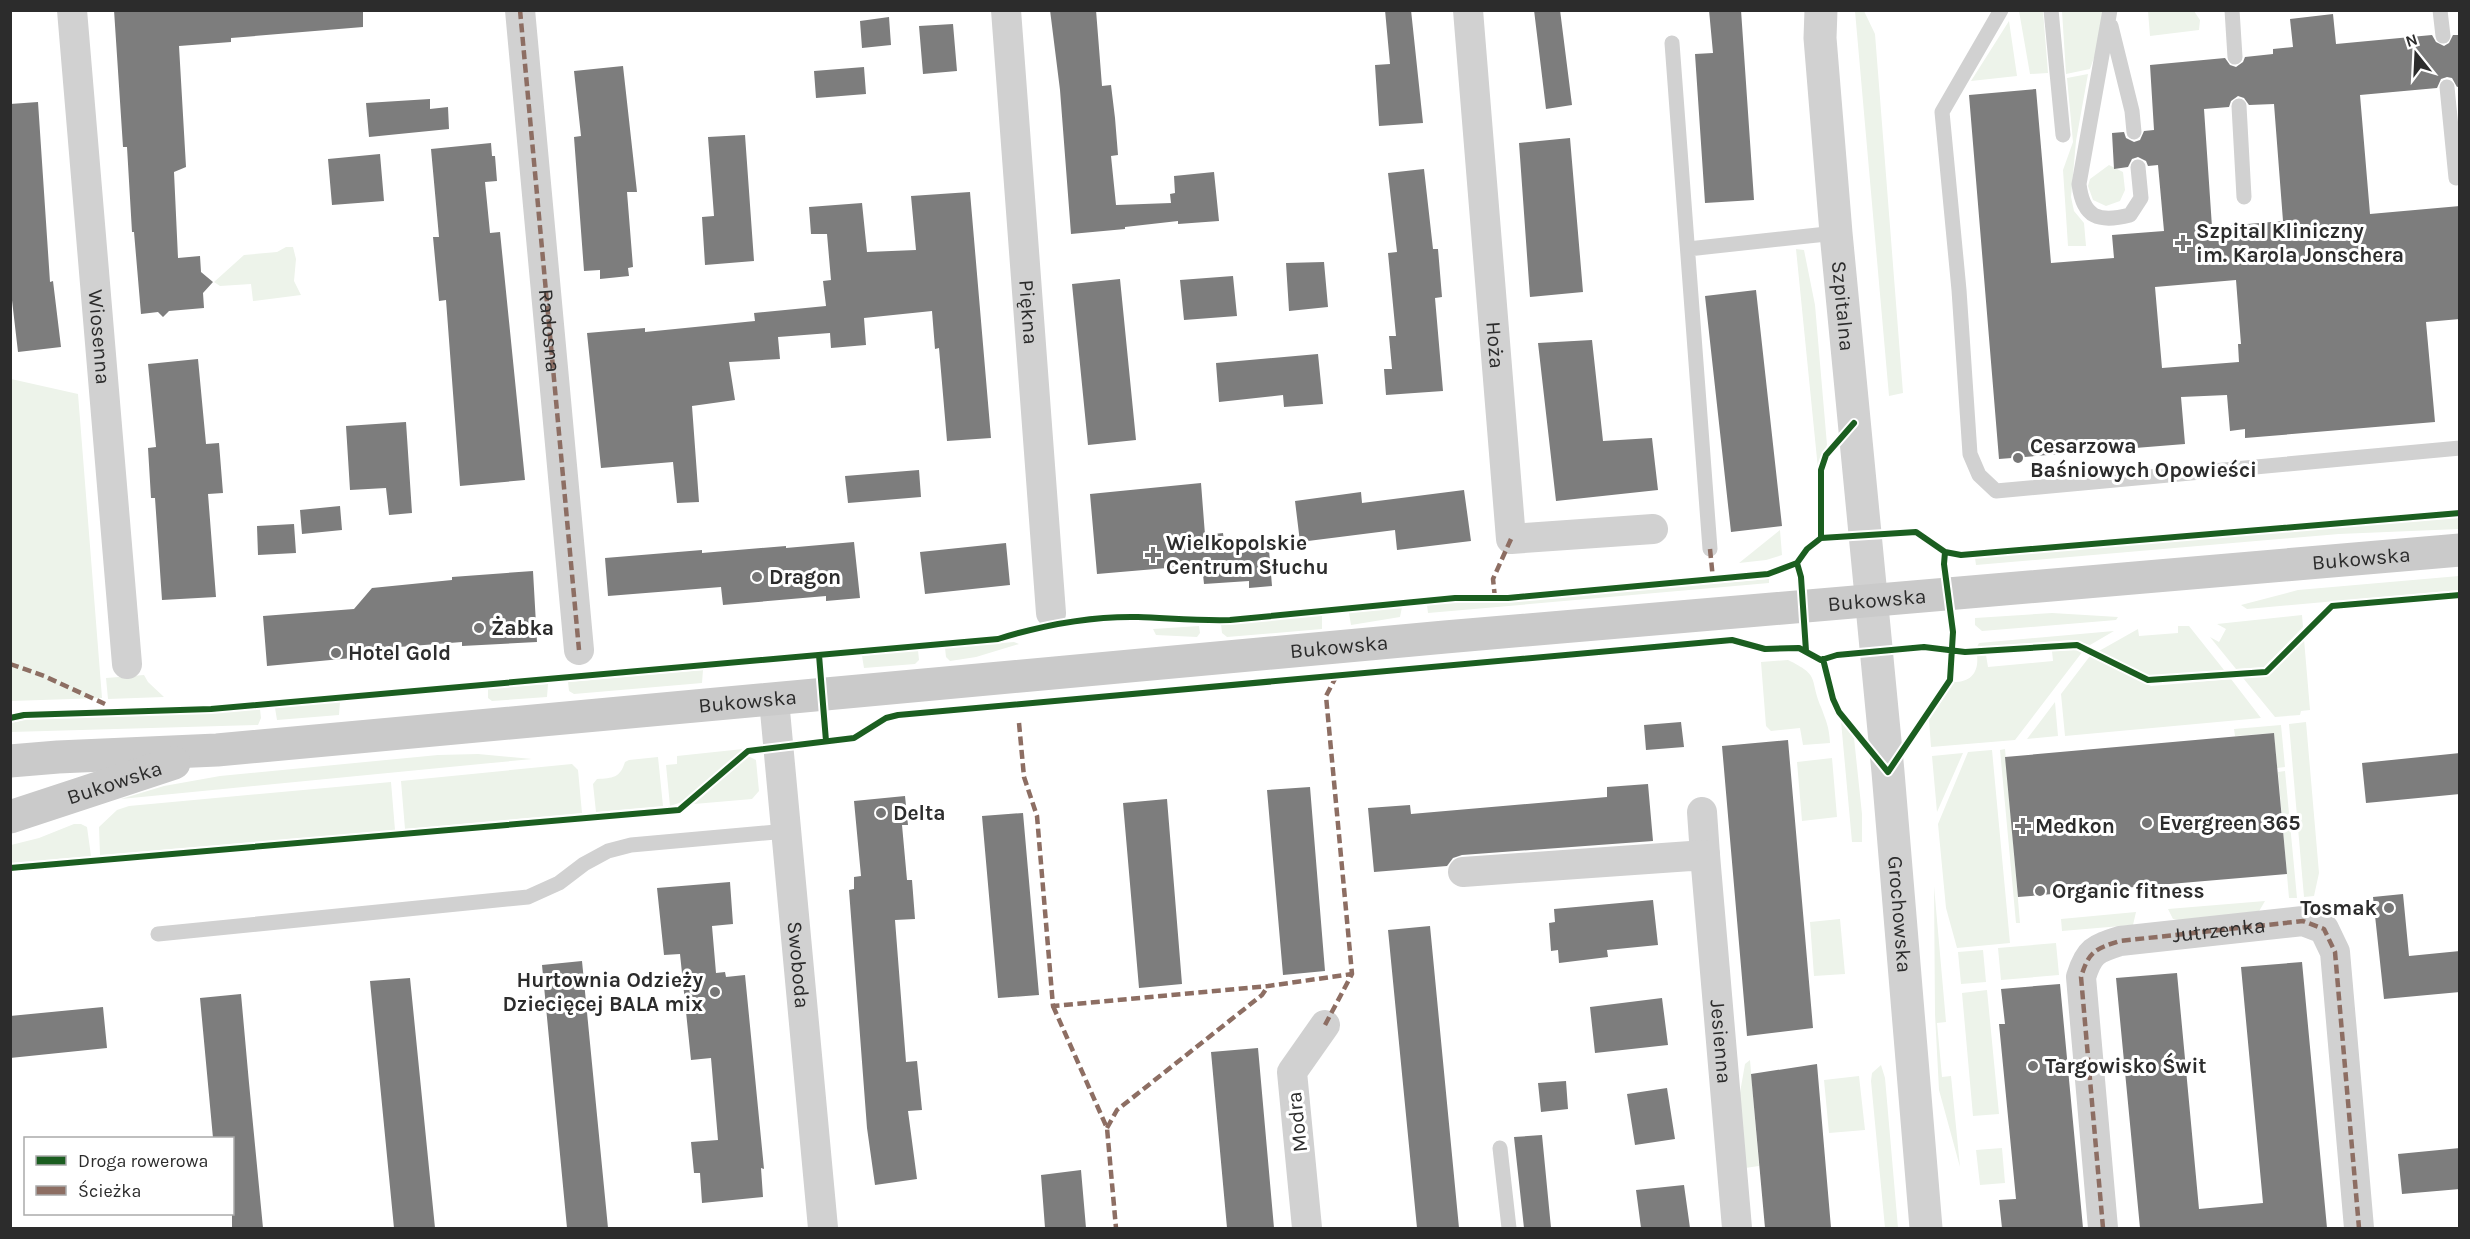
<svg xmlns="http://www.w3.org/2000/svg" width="2470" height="1239" font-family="Karla,sans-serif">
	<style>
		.green { fill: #edf3ea }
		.building { fill: #7d7d7d; fill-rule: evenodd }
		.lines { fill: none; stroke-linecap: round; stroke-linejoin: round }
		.service { stroke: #d1d1d1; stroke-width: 15 }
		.minor { stroke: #d1d1d1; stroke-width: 30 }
		.tertiary { stroke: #d1d1d1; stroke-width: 33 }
		.secondary { stroke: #cacaca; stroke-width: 33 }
		.quiet { stroke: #8d6e63; stroke-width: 4.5; stroke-dasharray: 9 4.5; stroke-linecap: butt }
		.cycleway-casing { stroke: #fff; stroke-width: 10 }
		.cycleway { stroke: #1b5e20; stroke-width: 6 }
		.poi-dot { fill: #767676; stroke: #fff; stroke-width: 2 }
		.labels { text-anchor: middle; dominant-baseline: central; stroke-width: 6; stroke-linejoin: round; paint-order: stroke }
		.poi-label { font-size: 21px; font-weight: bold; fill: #2c2c2c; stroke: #fff; text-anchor: start }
		.street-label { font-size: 21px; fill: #2c2c2c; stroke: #fff }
	</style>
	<rect width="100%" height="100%" fill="#fff"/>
	<!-- green -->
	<path class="green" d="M1855 11H1864L1875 34 1903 393 1889 396Z
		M2019 11H2043L2048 73 2030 74Z
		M2062 11H2102L2101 38 2090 69 2066 74Z
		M2148 11H2194L2200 20 2199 30 2150 36Z
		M2009 21 2017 76 1971 81Z
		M2088 74 2076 141 2071 197 2074 211 2084 223 2086 246H2068L2063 170 2073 142 2067 78Z
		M2109 165 2123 172 2125 190 2120 201 2106 206 2093 200 2088 186 2090 179Z
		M286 247H293L296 259 294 281 301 295 253 301 251 284 220 286 214 282 244 255 277 252Z
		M1796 249 1804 250 1815 305 1827 445 1818 469Z
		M11 379 78 394 102 698 11 701Z
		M2459 516V529L2339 534 1976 565 1975 558Z
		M1780 530 1782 555 1766 560 1739 563Z
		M2459 576V590L2247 609 2241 605 2298 590Z
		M1769 579V583L1428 613 1427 605 1466 602H1504Z
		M1402 607 1400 617 1351 625 1349 613Z
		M2052 613 2118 617 2116 620 1982 631 1975 625V618Z
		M1322 615V629L1227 637 1222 633 1221 624Z
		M2302 615 2303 627 2264 667 2236 669 2210 637 2219 642 2226 629 2217 624Z
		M1199 626 1200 633 1197 637 1156 635 1153 629Z
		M2178 626H2189L2224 670 2147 676 2099 651 2138 629 2139 636 2178 633Z
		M2114 631 2090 645 2071 640 1977 647 1979 643Z
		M2304 639 2310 710 2301 711 2300 715 2275 717 2243 678 2265 676 2271 673Z
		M1014 642 1019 644 976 657 950 661 946 657 945 648Z
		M918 650 919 660 915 664 864 668 862 656Z
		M2074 650 2083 651 2015 740 1931 747 1929 720 1954 682C1971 682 1979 672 1977 655H1986L1988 667 2053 661 2052 651Z
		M2090 656 2151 686 2231 679 2261 718 2065 736 2061 694Z
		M1788 660C1821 676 1809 678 1821 707 1826 721 1829 726 1830 743L1803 745 1800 728 1771 731 1766 726 1761 662Z
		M703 670 702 683 574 694 569 691 568 682Z
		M144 675 148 682 164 697 108 699 106 678Z
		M548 684 547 697 492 701 488 698V689Z
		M340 702 339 715 277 720 275 708Z
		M2055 702 2058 736 2027 739Z
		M260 709 261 718 258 725 11 732V723L28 719 193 714Z
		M1841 721 1854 738 1862 814V842H1852Z
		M2306 722 2319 873 2314 896 2304 897 2289 724Z
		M2281 725 2285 767 2277 768 2274 733 2235 736 2234 729Z
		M743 749 682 802 670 806 666 765 677 764V756Z
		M2005 749 2020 923H2016L2000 750Z
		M1992 750 2010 943 1957 948 1946 908 1938 824 1968 752Z
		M1963 753 1937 812 1932 756Z
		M478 754 532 759 121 799 164 786 220 776 438 755Z
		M748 756 756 760 759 791 752 799 694 804Z
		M658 757 663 806 596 812 593 784 597 779C613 778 620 778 625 762L629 760Z
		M1832 758 1837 817 1802 821 1797 762Z
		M572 764 578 770 582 813 405 829 401 781Z
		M2285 771 2297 898H2289L2278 772Z
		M391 782 395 830 100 855 99 827 117 810 129 806Z
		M74 824H81L87 827 91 856 11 863V845L39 838Z
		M1934 886 1946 1022 1937 1023 1942 1077 1951 1076 1960 1167 1939 1090 1935 1014Z
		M2265 901 2258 913 2179 920 2173 919 2168 909Z
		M2136 912 2133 925 2062 931 2061 919Z
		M1840 919 1845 974 1814 976 1810 922Z
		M2056 943 2059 975 2001 980 1998 948Z
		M1983 950 1986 982 1961 984 1958 952Z
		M1987 990 1999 1114 1973 1116 1962 993Z
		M1750 1060 1759 1166 1745 1168 1738 1104 1745 1064Z
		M1881 1065 1885 1078 1898 1228H1885L1871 1081 1872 1073Z
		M1859 1076 1865 1130 1829 1133 1824 1080Z
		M2002 1148 2005 1183 1980 1185 1976 1150Z"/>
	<!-- building -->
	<path class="building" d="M114 10H363V27L231 38V42L179 46 186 167 174 172 178 258 200 256 201 272 213 282 203 293 204 308 169 311 163 317 158 312 141 314 134 232H132L127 147H123Z
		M1050 10H1096L1102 86 1111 85 1115 118 1118 155 1111 156 1116 205 1171 203 1170 194 1175 193 1174 176 1214 172 1219 221 1178 224V221L1125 227V229L1071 234 1060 90Z
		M1385 10H1411L1423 123 1379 126 1375 65 1390 64Z
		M1534 10H1560L1572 105 1546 109Z
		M1709 10H1741L1754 200 1705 203 1695 54 1713 53Z
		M2333 14 2336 44 2432 35 2436 42 2444 46 2449 43 2453 35H2460V86L2457 87 2452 78 2447 77 2441 79 2437 88 2360 95 2370 214 2460 206V319L2426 322 2435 422 2245 438V429L2230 431 2227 395 2181 397 2185 444 1999 459 1969 95 2036 89 2051 263 2114 258 2112 235 2164 231 2158 165 2148 166 2146 161 2138 157 2132 159 2128 167 2114 169 2112 133 2124 132 2126 138 2134 142 2140 140 2144 131 2154 130 2150 65 2225 58 2230 65 2236 67 2243 62 2245 57 2273 54V49L2293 47 2290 19ZM2238 96 2244 98 2249 105 2274 104 2283 221 2212 227 2204 109 2229 107 2231 101ZM2236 280 2241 344H2238L2239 362 2162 368 2155 287Z
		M889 17 891 45 862 48 860 21Z
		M953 24 957 71 923 74 919 26Z
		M623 66 637 192H627L633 267 628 268 629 276 600 279V270L584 271 574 137 581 136 574 71Z
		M864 67 866 94 816 98 814 71Z
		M430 99V109L448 107 449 129 369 137 366 103Z
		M38 102 50 282 53 281 61 347 18 352 10 283V104Z
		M745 135 754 261 705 265 702 217 714 216 708 137Z
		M1570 138 1583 292 1530 297 1519 143Z
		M491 143 492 156H495L497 181 485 182 490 233 500 232 525 480 460 486 446 300 439 301 433 237H439L431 149Z
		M380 154 384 201 332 205 328 159Z
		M1424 169 1433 249H1438L1442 297 1435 298 1443 391 1386 395 1384 369H1392L1389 336H1396L1388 253 1397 252 1388 173Z
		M970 192 991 438 947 441 939 348 935 349 932 311 864 318 866 345 831 348 830 333 778 337 780 359 729 362 735 400 692 406 699 502 677 503 673 462 601 468 587 333 645 328V332L755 321 754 313 826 306 823 281 831 280 827 234H811L809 207 862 203 867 252 916 250 911 196Z
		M1324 262 1328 307 1289 311 1286 263Z
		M1233 276 1237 316 1184 320 1180 280Z
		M1120 279 1136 440 1088 445 1072 284Z
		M1756 290 1782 526 1731 532 1705 296Z
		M1592 340 1603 441 1652 438 1658 490 1556 501 1538 343Z
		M1318 354 1323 404 1284 407 1283 395 1219 402 1216 363Z
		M198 359 206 444 219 443 223 493 208 494 216 597 162 600 155 498H151L148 448 156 447 148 364Z
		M406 422 412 513 389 515 386 488 350 490 346 426Z
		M919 470 921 497 848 503 845 476Z
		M1201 483 1205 535 1223 533 1224 542 1268 538 1272 586 1249 588V581L1204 584 1202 565 1097 574 1090 494Z
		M1464 490 1471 541 1397 550 1395 530 1300 542 1295 501 1361 492 1362 503Z
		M340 506 342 530 302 534 300 510Z
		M294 524 296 553 258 555 257 526Z
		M854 542 860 598 826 601V596L723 605 721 587 608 596 605 558 702 550V553L786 546V548Z
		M1006 543 1010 585 925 594 920 552Z
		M533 571 537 642 462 646V642L399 647 393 648 394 654 267 666 263 616 354 609 372 588 452 580V577Z
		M1681 722 1684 747 1646 750 1644 725Z
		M2274 733 2287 874 2018 897 2005 757Z
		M1788 740 1813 1028 1747 1036 1722 746Z
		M2460 753V794L2366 803 2362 763Z
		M1648 784 1653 841 1462 855 1453 858 1447 866 1374 872 1368 808 1410 805 1411 814 1607 797V787Z
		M1310 787 1325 971 1283 975 1267 790Z
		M905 796 908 825H902L907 880H912L915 919 895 920 906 1062 917 1061 922 1110 908 1111 917 1179 875 1185 867 1128 849 890 854 889V877L861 876 854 801Z
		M1167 799 1182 984 1139 988 1123 803Z
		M1023 813 1039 995 998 998 982 816Z
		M730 882 733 924 712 926 716 973 725 972 726 977 745 975 764 1169 761 1168 763 1197 702 1203 700 1173H694L691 1142 718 1140 711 1058 691 1060 680 954 664 955 657 888Z
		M2403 894 2409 956 2460 951V992L2384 999 2373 897Z
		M1653 900 1658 945 1607 950 1608 957 1559 963 1558 950 1551 951 1549 923 1555 922 1554 909Z
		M1430 926 1459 1228H1417L1388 930Z
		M582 961 608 1228H567L542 965Z
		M2302 962 2327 1228H2140L2116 978 2177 973 2199 1209 2263 1203 2241 967Z
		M410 978 435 1228H394L370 981Z
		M2060 984 2083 1228H2002L1999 1200 2016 1199 1999 1024H2005L2001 989Z
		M241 994 249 1083 263 1228H232V1138H213L200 998Z
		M1662 998 1668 1045 1595 1053 1590 1007Z
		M103 1007 107 1048 10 1058V1016Z
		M1258 1048 1274 1228H1227L1211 1052Z
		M1817 1064 1831 1228H1765L1751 1074Z
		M1566 1081 1568 1109 1541 1112 1538 1083Z
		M1667 1088 1675 1139 1635 1145 1627 1094Z
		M1542 1135 1551 1228H1524L1514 1137Z
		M2460 1148V1189L2402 1194 2398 1154Z
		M1081 1170 1086 1228H1045L1041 1175Z
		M1684 1185 1690 1228H1641L1636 1190Z"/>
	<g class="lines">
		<!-- service -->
		<path class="service" d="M2001 10 1942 112 1959 290 1970 454 1979 475 1996 491 2460 448
			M2051 10 2063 135
			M2110 10 2079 184C2083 218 2099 223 2130 215L2141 198 2138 167
			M2232 10 2235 57
			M2440 10 2443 36
			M2111 26 2132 111 2134 132
			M1672 43 1710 549
			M2447 87 2456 178
			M2239 106 2244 197
			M1688 249 1836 233
			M158 934 528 897 559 883 584 864 608 851 631 845 787 831
			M1500 1148 1509 1228"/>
		<!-- minor -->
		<g class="minor">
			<path id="s1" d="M72 10 127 664"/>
			<path d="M520 10 579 650"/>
			<path id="s2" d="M1006 10 1051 613"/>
			<path id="s3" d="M1468 10 1511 539 1653 529"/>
			<path id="s4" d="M774 700 823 1228"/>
			<path d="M1702 812 1705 855"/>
			<path id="s5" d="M1463 872 1705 855 1737 1228"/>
			<path d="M1307 1228 1292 1072 1325 1025"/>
			<path d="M2103 1228 2081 977C2089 951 2095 949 2120 941L2303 921 2324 929 2335 952 2359 1228"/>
		</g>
		<!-- tertiary -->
		<path class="tertiary" id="s6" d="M1821 10 1820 38 1836 233 1888 772 1926 1228"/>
		<!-- secondary -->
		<g class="secondary">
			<path id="s7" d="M10 761 58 757 217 750 1445 637 2460 550"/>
			<path id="s8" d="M10 817 174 763"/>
		</g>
		<!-- quiet -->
		<g class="quiet">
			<path id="s9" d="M520 10 579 650"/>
			<path d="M1710 549 1713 579"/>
			<path d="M1495 598 1493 579 1511 539"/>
			<path d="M10 664 44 676 105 704"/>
			<path d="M1019 723 1024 777 1037 816 1053 1006 1268 986 1352 974"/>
			<path d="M1053 1006 1107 1128 1116 1228"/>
			<path d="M1325 1025 1352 974 1326 696 1337 675"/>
			<path d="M1107 1128 1117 1110 1262 995 1268 986"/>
			<path id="s10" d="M2103 1228 2081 977C2089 951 2095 949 2120 941L2303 921 2324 929 2335 952 2359 1228"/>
		</g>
		<!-- cycleway casing -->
		<g class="cycleway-casing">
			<path id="cycleway" d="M1821 538V470L1826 455 1854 423
				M1797 563 1801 577 1806 651
				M819 655 826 741
				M1823 659 1833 699 1839 712 1888 772 1950 680 1953 632 1944 564 1945 552
				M10 718 24 715 211 709 998 639C1043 625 1090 616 1138 617 1169 618 1199 621 1230 620L1455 598H1508L1768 574 1797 563 1807 549 1821 538 1916 532 1945 552 1961 555 2460 513
				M10 868 679 810 748 751 854 738 886 718 898 715 1732 640 1765 649 1799 648 1821 660 1837 655 1924 647 1965 652 2077 645 2148 680 2266 672 2332 606 2460 595"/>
		</g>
		<!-- cycleway -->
		<use href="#cycleway" class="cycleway"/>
	</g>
	<!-- markers -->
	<g class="poi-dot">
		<path d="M2180 234h6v6h6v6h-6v6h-6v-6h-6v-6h6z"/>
		<circle cx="2018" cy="458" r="6"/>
		<path d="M1150 546h6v6h6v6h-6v6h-6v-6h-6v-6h6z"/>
		<circle cx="757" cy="577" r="6"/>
		<circle cx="479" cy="628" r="6"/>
		<circle cx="336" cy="653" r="6"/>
		<circle cx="881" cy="813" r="6"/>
		<circle cx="2147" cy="823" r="6"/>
		<path d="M2020 817h6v6h6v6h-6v6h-6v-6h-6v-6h6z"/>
		<circle cx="2040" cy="891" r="6"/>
		<circle cx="2389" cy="908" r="6"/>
		<circle cx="715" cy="992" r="6"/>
		<circle cx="2033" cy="1066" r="6"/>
	</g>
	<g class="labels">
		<!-- poi labels -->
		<g class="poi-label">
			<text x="2196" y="231">Szpital Kliniczny<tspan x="2196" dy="24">im. Karola Jonschera</tspan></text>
			<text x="2030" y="446">Cesarzowa<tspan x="2030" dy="24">Baśniowych Opowieści</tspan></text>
			<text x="1166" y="543">Wielkopolskie<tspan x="1166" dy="24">Centrum Słuchu</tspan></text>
			<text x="769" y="577">Dragon</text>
			<text x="491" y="628">Żabka</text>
			<text x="348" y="653">Hotel Gold</text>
			<text x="893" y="813">Delta</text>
			<text x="2159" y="823">Evergreen 365</text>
			<text x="2035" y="826">Medkon</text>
			<text x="2052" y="891">Organic fitness</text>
			<text x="2377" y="908" text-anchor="end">Tosmak</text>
			<text x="703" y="980" text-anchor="end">Hurtownia Odzieży<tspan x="703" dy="24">Dziecięcej BALA mix</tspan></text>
			<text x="2045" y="1066">Targowisko Świt</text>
		</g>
		<!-- street labels -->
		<g class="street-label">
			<text stroke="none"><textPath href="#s6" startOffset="297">Szpitalna</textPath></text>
			<text stroke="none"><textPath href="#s2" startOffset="303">Piękna</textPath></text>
			<text stroke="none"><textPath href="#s9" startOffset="322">Radosna</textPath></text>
			<text stroke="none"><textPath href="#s1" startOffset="328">Wiosenna</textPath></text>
			<text stroke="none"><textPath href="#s3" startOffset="336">Hoża</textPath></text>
			<text stroke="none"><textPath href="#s7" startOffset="2360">Bukowska</textPath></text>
			<text stroke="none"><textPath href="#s7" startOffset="1874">Bukowska</textPath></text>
			<text stroke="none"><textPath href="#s7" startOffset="1334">Bukowska</textPath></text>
			<text stroke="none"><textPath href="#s7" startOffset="740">Bukowska</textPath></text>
			<text stroke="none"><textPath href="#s8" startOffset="110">Bukowska</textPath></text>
			<text stroke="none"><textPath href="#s6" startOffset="908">Grochowska</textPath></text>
			<text stroke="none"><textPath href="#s10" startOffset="408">Jutrzenka</textPath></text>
			<text stroke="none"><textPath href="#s4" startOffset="266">Swoboda</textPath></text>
			<text stroke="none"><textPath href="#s5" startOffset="430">Jesienna</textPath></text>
			<text transform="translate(1297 1122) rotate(-96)">Modra</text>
		</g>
	</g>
	<!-- border -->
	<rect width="2470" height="1239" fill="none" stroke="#2c2c2c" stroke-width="24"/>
	<!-- legend -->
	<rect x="24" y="1137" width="210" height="78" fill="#ffffff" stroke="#ababab" stroke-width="1.5"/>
	<rect x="36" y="1156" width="30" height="9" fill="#1b5e20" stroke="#ababab" stroke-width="1.5"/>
	<text x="78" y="1167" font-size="18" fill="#2c2c2c">Droga rowerowa</text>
	<rect x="36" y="1186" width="30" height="9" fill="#8d6e63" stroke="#ababab" stroke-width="1.5"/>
	<text x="78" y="1197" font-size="18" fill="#2c2c2c">Ścieżka</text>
	<!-- north arrow -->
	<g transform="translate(2416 54) rotate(342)" stroke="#ffffff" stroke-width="4.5" paint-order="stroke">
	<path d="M0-4.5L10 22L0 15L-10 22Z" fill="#2c2c2c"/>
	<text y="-9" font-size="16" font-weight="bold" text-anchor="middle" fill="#2c2c2c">N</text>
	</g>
</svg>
